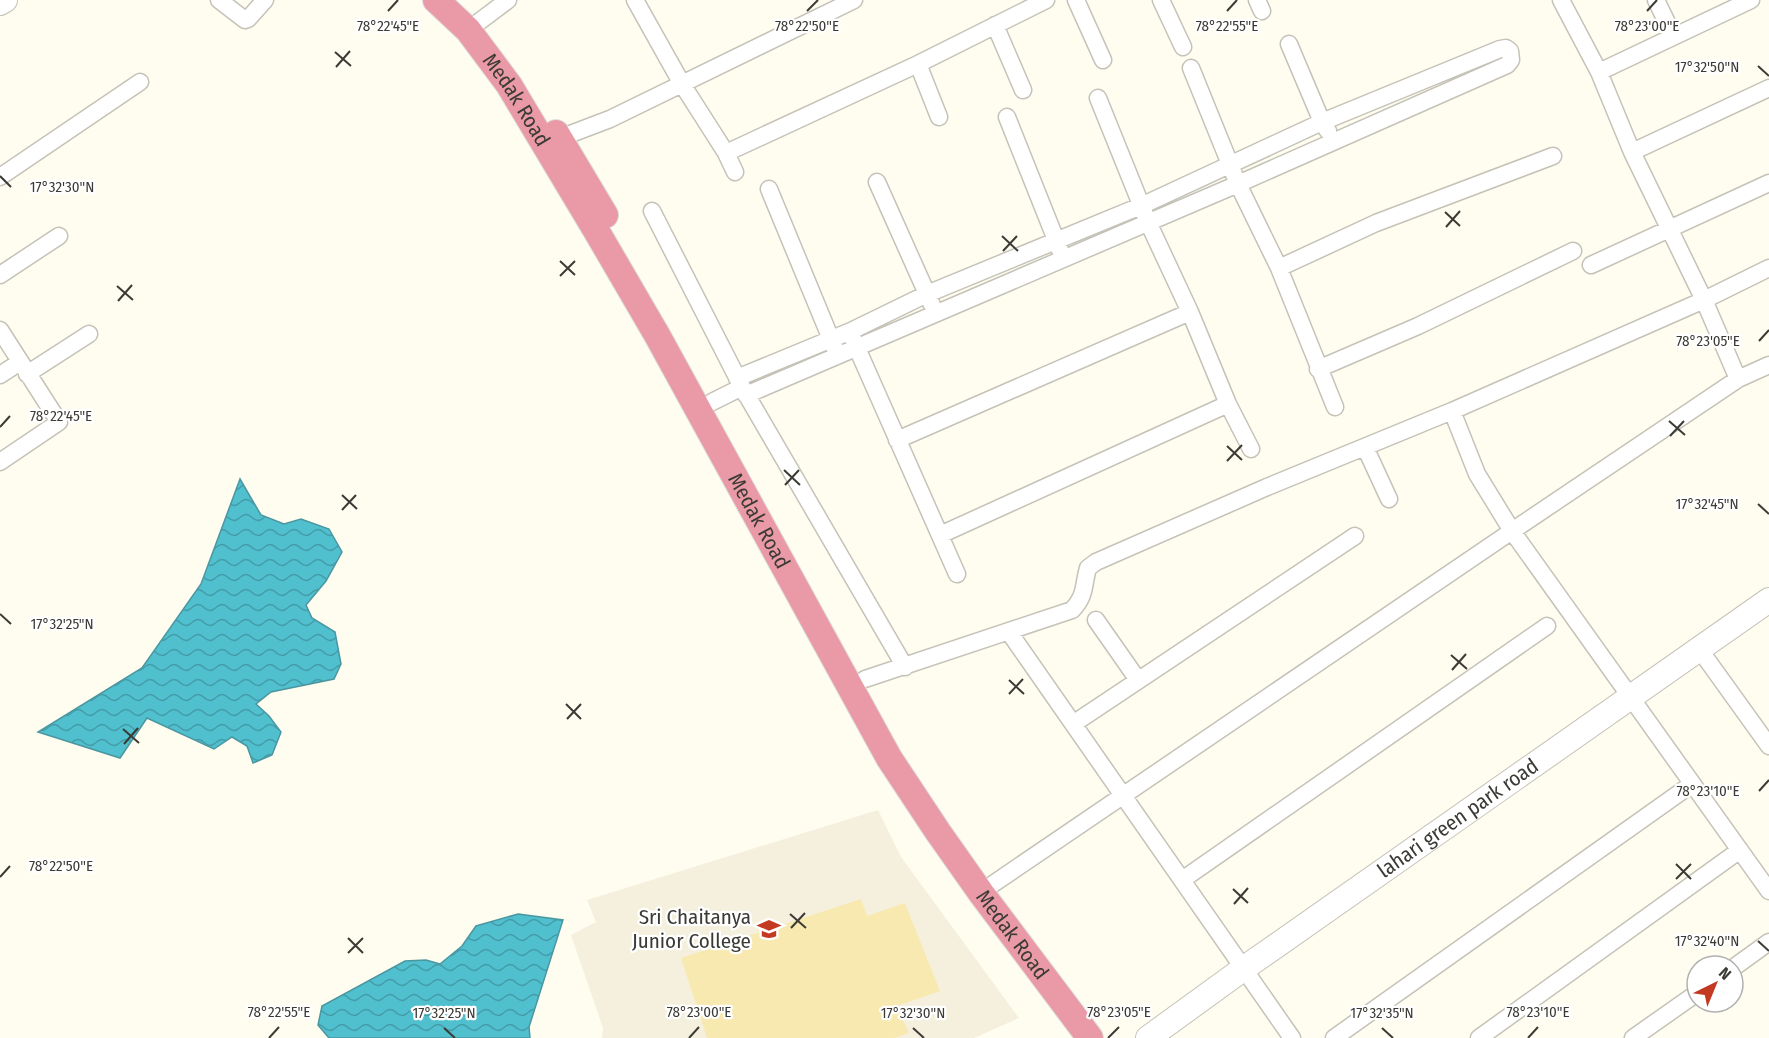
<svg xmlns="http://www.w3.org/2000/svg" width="1769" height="1038" font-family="'Fira Sans Condensed',sans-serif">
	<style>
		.built { fill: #f5f0dd }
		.green { fill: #f8e9b0 }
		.water { fill: url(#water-waves); stroke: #4a97a0; stroke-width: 1.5 }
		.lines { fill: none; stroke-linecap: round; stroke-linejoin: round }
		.street-casing { stroke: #c5c2b7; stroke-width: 19 }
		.secondary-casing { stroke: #c5c2b7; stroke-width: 26 }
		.primary-casing { stroke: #dcdcdb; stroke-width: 28 }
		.street { stroke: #fff; stroke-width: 16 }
		.secondary { stroke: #fff; stroke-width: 24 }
		.primary { stroke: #ea9aa6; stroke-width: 26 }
		.ticks { fill: none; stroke: #3b3a35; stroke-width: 2 }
		.labels { text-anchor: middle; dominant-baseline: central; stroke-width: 4.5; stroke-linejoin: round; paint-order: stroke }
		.street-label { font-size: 21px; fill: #3b3a35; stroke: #fff }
		.poi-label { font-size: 21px; fill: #3b3a35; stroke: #fff; text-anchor: end }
		.ticks-label { font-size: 15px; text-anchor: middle; fill: #3b3a35; stroke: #fff; stroke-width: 4.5; stroke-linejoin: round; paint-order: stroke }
	</style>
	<defs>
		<pattern id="water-waves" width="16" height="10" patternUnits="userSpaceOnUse" patternTransform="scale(1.5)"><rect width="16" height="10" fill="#50bfce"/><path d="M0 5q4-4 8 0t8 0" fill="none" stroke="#449ca8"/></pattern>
	</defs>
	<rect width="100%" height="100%" fill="#fffcf0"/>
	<!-- built -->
	<path class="built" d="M878 810 901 857 1019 1018 974 1038H602L603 1028 571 935 596 922 587 900Z"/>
	<!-- green -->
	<path class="green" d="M861 899 867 916 905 903 940 991 897 1006 909 1033 895 1038H707L681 958Z"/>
	<!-- water -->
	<path class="water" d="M240 479 261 515 284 524 301 519 329 529 342 552 326 581 306 605 312 618 335 632 341 664 334 679 271 692 256 704 269 716 281 732 272 755 253 763 247 746 232 737 214 749 147 718 120 758 38 732 142 668 201 584Z
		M518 914 563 920 529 1027 530 1038H329L318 1025 322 1006 405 961 426 960 440 964 462 946 476 926Z"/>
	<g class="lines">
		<!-- street casing -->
		<g class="street-casing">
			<path id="street" d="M219 0 245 20 248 19 265 0
				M635 0 682 84 726 153 918 64 1046 0
				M1076 0 1103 60
				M1161 0 1183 47
				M1257 0 1262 11
				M1656 0 1673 35
				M995 25 1023 90
				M468 30 508 0
				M1289 44 1322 122 1328 131
				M918 64 939 117
				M1191 68 1238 184 1279 268 1335 407
				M1599 72 1751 0
				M1098 98 1148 222 1190 312 1228 404 1251 449
				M1007 117 1060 250
				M560 138 610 119 854 0
				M1632 152 1769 88
				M726 153 735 172
				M0 177 140 82
				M877 182 932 305
				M769 189 835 349
				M652 211 742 387 905 667
				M1591 265 1769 183
				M1279 268 1376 223 1553 156
				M0 275 59 236
				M0 330 59 422 0 462
				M853 339 957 574
				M1318 369 1418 326 1573 251
				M27 374 89 334
				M0 375 20 362
				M737 378 851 331 927 294 1143 205 1322 122 1500 49 1506 48 1510 51 1511 60 1507 65 1238 184 746 395
				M1738 379 1704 300 1769 268
				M712 402 742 387
				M1452 411 1477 474 1512 531 1738 379 1769 365
				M897 440 1190 312
				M1365 447 1389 499
				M940 535 1228 404
				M1096 620 1138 680
				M1009 632 1292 1038
				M1700 650 1769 746
				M865 679 1072 610C1086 596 1083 585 1088 568L1096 562 1267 487 1452 411 1704 300 1632 152 1599 72 1561 0
				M1073 724 1355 536
				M1182 880 1547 626
				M993 884 1512 531 1769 891
				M1733 968 1769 942
				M1334 1038 1692 784
				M1479 1038 1740 850
				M1633 1038 1697 993"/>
		</g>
		<!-- secondary casing -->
		<g class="secondary-casing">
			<g id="secondary">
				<path d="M0 3 5 0"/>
				<path id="s1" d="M1148 1038 1243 969 1769 600"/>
			</g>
		</g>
		<!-- primary casing -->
		<g class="primary-casing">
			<g id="primary">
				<path id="s2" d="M436 0 468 30 509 85 597 232 657 335 889 758 938 832 981 893 1090 1038"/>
				<path d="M556 133 605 215"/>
			</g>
		</g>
		<!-- street -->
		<use href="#street" class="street"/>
		<!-- secondary -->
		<use href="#secondary" class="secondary"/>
		<!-- primary -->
		<use href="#primary" class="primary"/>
	</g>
	<!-- ticks -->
	<path class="ticks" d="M388 11 398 0M807 11 818 0M1227 11 1237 0M1647 11 1657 0M335 52 351 66M1758 66 1769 76M336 67 350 51M0 176 11 187M1445 212 1460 226M1446 227 1460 211M1002 236 1018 251M1003 251 1017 236M560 261 575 275M560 276 575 261M117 286 133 300M118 301 132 285M1759 341 1769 330M1669 421 1685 435M0 427 10 416M1670 436 1684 421M1227 446 1242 460M1227 461 1242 445M784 470 800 485M785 485 799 470M342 495 357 509M1758 504 1769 514M342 510 356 495M0 614 11 624M1451 655 1467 669M1452 670 1466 654M1009 680 1024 694M1009 694 1023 679M566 704 581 719M567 719 581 704M123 729 139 743M124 744 138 728M1759 791 1769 780M1676 864 1691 879M0 877 10 866M1676 879 1691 864M1233 889 1248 903M1234 904 1248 888M790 914 806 928M791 928 805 913M348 938 363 953M1758 941 1769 951M348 953 363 938M444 1028 455 1038M913 1028 924 1038M1382 1028 1393 1038M269 1038 279 1027M689 1038 699 1027M1108 1038 1119 1027M1528 1038 1538 1027"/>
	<!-- icons -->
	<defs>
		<g id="university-bare" transform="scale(1.8)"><path d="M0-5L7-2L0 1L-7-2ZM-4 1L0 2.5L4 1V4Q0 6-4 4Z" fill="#c43921" stroke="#fff" stroke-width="2.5" paint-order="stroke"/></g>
	</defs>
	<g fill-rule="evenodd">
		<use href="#university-bare" x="769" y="929"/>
	</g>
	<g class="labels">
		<!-- street labels -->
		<g class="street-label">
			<text stroke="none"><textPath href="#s2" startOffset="129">Medak Road</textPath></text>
			<text stroke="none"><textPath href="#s2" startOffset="615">Medak Road</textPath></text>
			<text stroke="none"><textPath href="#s1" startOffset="380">lahari green park road</textPath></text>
			<text stroke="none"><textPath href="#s2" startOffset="1101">Medak Road</textPath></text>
		</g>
		<!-- poi labels -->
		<g class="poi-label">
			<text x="751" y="917">Sri Chaitanya<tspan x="751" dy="24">Junior College</tspan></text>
		</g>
	</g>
	<g class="ticks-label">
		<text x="388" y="31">78°22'45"E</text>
		<text x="807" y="31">78°22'50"E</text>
		<text x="1227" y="31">78°22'55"E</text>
		<text x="1647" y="31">78°23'00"E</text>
		<text x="1707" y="72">17°32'50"N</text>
		<text x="62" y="192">17°32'30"N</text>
		<text x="1708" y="346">78°23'05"E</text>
		<text x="61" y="421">78°22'45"E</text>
		<text x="1707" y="509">17°32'45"N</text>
		<text x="62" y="629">17°32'25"N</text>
		<text x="1708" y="796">78°23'10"E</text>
		<text x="61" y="871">78°22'50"E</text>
		<text x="1707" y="946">17°32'40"N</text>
		<text x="279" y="1017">78°22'55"E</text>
		<text x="699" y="1017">78°23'00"E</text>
		<text x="1119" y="1017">78°23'05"E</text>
		<text x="1538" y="1017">78°23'10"E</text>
		<text x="444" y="1018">17°32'25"N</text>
		<text x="913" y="1018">17°32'30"N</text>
		<text x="1382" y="1018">17°32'35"N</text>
	</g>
	<!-- north arrow -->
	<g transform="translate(1715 984) rotate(43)"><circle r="28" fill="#ffffff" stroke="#b1b0ae" stroke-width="1.5"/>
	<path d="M0-4.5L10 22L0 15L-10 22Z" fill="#c43921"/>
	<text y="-9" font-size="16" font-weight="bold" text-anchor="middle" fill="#3b3a35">N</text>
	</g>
</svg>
